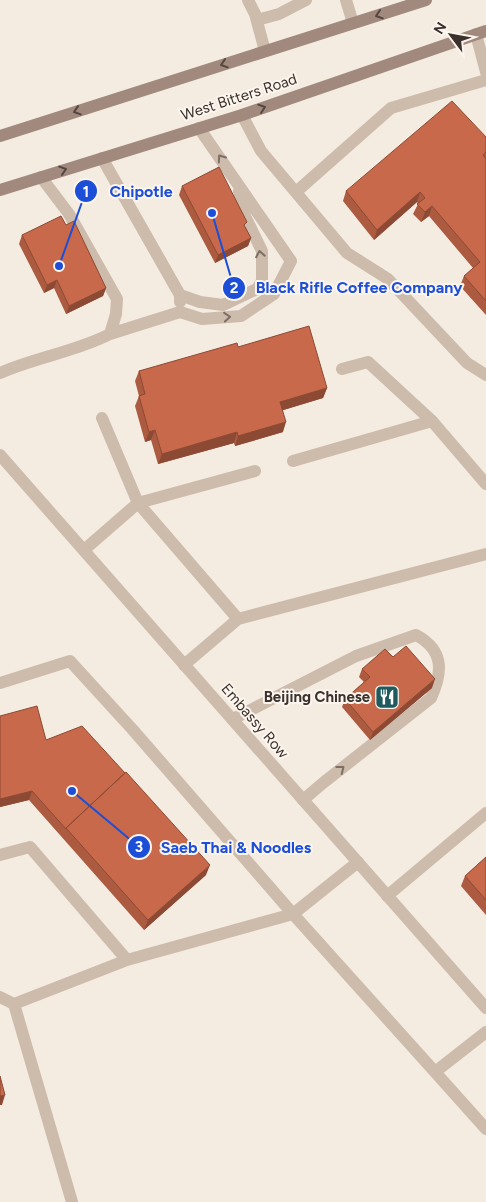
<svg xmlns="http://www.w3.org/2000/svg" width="486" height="1202" font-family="Figtree,sans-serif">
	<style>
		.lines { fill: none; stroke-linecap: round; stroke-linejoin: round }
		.service { stroke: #cdbbac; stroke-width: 12 }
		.minor { stroke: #cdbbac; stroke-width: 12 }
		.secondary { stroke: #a18a7d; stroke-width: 12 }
		.wall { fill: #ac5a40 }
		.shaded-wall { fill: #8c4a34 }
		.building { fill: #c8694b; stroke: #8c4a34 }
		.oneway { stroke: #544640 }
		.oneway2 { stroke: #7d6f65 }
		.labels { text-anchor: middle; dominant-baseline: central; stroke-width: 4; stroke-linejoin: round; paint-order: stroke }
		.street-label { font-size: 15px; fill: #3b302b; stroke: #fbf5ee }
		.poi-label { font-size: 15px; font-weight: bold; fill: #3b302b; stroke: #fbf5ee; text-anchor: end }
		.leader { fill: none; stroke: #1d4ed8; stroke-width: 2 }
		.callout-dot { fill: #1d4ed8; stroke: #fbf5ee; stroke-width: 2 }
		.mark-label { font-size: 15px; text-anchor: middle; font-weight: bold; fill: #fff }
		.callout-label { font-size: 16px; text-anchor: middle; font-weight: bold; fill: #1d4ed8; stroke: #fbf5ee; stroke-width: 4; stroke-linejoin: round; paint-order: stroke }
	</style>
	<rect width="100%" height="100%" fill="#f4ebe1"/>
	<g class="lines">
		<!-- service -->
		<path class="service" d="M248 0 255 14 265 51
			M346 0 353 23
			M257 20 279 14 306 0
			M476 34 486 72
			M242 115 261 151 347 253 388 279 467 363 486 375
			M102 158 180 295V302
			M296 192 391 108 486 80
			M180 295 200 302 223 305 257 289 262 281V251L245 216 239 191
			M110 334 180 312 202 319 241 316 274 294 291 261 199 128
			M342 369 368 362 432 421
			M0 373C36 357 75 352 110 334L116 314 117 299 69 214 41 177
			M102 418 138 503 255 471
			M293 461 432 421 486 484
			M84 550 138 503 238 619 184 665
			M238 619 486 554
			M0 683 70 661 133 730 293 914 358 862
			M233 719 356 656 416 635C444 650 443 672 431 698L323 783 303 800
			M0 855 30 847 127 960 293 914 435 1072 486 1032
			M387 896 486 813
			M0 997 14 1004 72 1202
			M14 1004 127 960
			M435 1072 486 1129"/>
		<!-- minor -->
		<path class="minor" d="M0 455 486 1008"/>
		<!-- secondary -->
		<path class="secondary" d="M0 136 426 0
			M0 190 242 115 486 31"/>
	</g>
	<!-- wall -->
	<path class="wall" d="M486 137V315L460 286 464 276 473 268 429 216 421 222 413 214 418 204 417 202 374 240 343 201 346 191Z
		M182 186 246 228 251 238 248 246 215 263 179 195Z
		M66 225 106 288 103 296 66 314 54 288 44 293 19 244 22 235Z
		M238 347 327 388 323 398 283 410V432L235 446 234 443 158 464 151 440 145 442 135 406 139 396 135 381 139 371Z
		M393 657 432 688 370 740 342 707 345 699 364 682 359 677 362 669Z
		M0 716 46 740 206 875 144 930 29 800 0 807Z
		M486 857V915L461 886 465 876Z"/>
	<!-- shaded-wall -->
	<path class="shaded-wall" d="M420 192 417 202 374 240 377 230Z
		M432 206 429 216 421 222 425 212Z
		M251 238 248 246 215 263 218 255Z
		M57 280 54 288 44 293 47 285Z
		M106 288 103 296 66 314 69 306Z
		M327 388 323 398 277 412 280 402Z
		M286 422 283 432 235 446 238 436Z
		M155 430 151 440 145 442 149 432Z
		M237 432 234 443 158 464 162 454Z
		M435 679 432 688 370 740 373 732Z
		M32 791 29 800 0 807V799Z
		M210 865 206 875 144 930 148 920Z
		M5 1095 2 1105H0V1096Z"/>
	<!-- building -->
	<path class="building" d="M452 101 486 137V152L483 155 486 159V301L464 276 480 262 432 206 425 212 417 204 425 198 420 192 377 230 346 191Z
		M219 167 247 222 244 225 251 238 218 255 182 186Z
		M61 216 66 225 74 221 106 288 69 306 57 280 47 285 22 235Z
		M309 326 327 388 280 402 286 422 238 436 237 432 162 454 155 430 149 432 139 396 145 394 139 371 237 343 238 347Z
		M406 646 435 679 373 732 345 699 370 677 362 669 385 649 393 657Z
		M37 706 46 740 82 726 125 773 66 828V829L32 791 0 799V716Z
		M126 772 210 865 148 920 66 828Z
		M486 857V900L465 876Z
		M0 1076 5 1095 0 1096Z"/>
	<!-- one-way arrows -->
	<defs><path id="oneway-chevron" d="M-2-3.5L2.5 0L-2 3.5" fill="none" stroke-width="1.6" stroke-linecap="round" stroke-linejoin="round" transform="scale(1.25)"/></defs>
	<g class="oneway">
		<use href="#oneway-chevron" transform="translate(379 15) rotate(162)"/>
		<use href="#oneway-chevron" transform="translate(224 64) rotate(162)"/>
		<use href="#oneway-chevron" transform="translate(262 108) rotate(-19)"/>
		<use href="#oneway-chevron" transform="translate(77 111) rotate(162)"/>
		<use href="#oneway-chevron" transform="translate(63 170) rotate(-18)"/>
	</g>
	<g class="oneway2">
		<use href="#oneway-chevron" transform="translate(221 158) rotate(-125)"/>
		<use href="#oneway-chevron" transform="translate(260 254) rotate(-100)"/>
		<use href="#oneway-chevron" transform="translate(227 317) rotate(-5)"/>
		<use href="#oneway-chevron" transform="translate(341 769) rotate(-38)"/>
	</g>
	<!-- icons -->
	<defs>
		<g id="restaurant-square" transform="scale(1.25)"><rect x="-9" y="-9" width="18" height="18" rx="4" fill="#1f5a5e" stroke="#fbf5ee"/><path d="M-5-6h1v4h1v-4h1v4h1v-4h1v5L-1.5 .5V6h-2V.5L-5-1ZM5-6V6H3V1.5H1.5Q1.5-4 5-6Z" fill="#fff"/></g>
	</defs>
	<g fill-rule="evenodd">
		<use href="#restaurant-square" x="387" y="697"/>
	</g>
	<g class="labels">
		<!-- street labels -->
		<g class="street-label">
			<text transform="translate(239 97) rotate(-18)">West Bitters Road</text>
			<text transform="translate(255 721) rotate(49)">Embassy Row</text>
		</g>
		<!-- poi labels -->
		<g class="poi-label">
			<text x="370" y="697">Beijing Chinese</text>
		</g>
	</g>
	<!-- callouts -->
	<path class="leader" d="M59 266L86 191M212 213L234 288M72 791L139 847"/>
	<g class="callout-dot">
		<circle cx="59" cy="266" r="5"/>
		<circle cx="212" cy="213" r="5"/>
		<circle cx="72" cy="791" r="5"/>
		<circle cx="86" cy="191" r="12"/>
		<circle cx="234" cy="288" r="12"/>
		<circle cx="139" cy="847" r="12"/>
	</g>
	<g class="mark-label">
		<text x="86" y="197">1</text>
		<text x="234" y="293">2</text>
		<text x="139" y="852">3</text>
	</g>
	<g class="callout-label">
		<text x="141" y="197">Chipotle</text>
		<text x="359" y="293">Black Rifle Coffee Company</text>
		<text x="236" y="853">Saeb Thai &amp; Noodles</text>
	</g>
	<!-- north arrow -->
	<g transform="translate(451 35) rotate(302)" stroke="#fbf5ee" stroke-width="4" paint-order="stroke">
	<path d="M0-4L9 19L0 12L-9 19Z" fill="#3b302b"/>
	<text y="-8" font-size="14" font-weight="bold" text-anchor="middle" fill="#3b302b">N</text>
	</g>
</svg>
